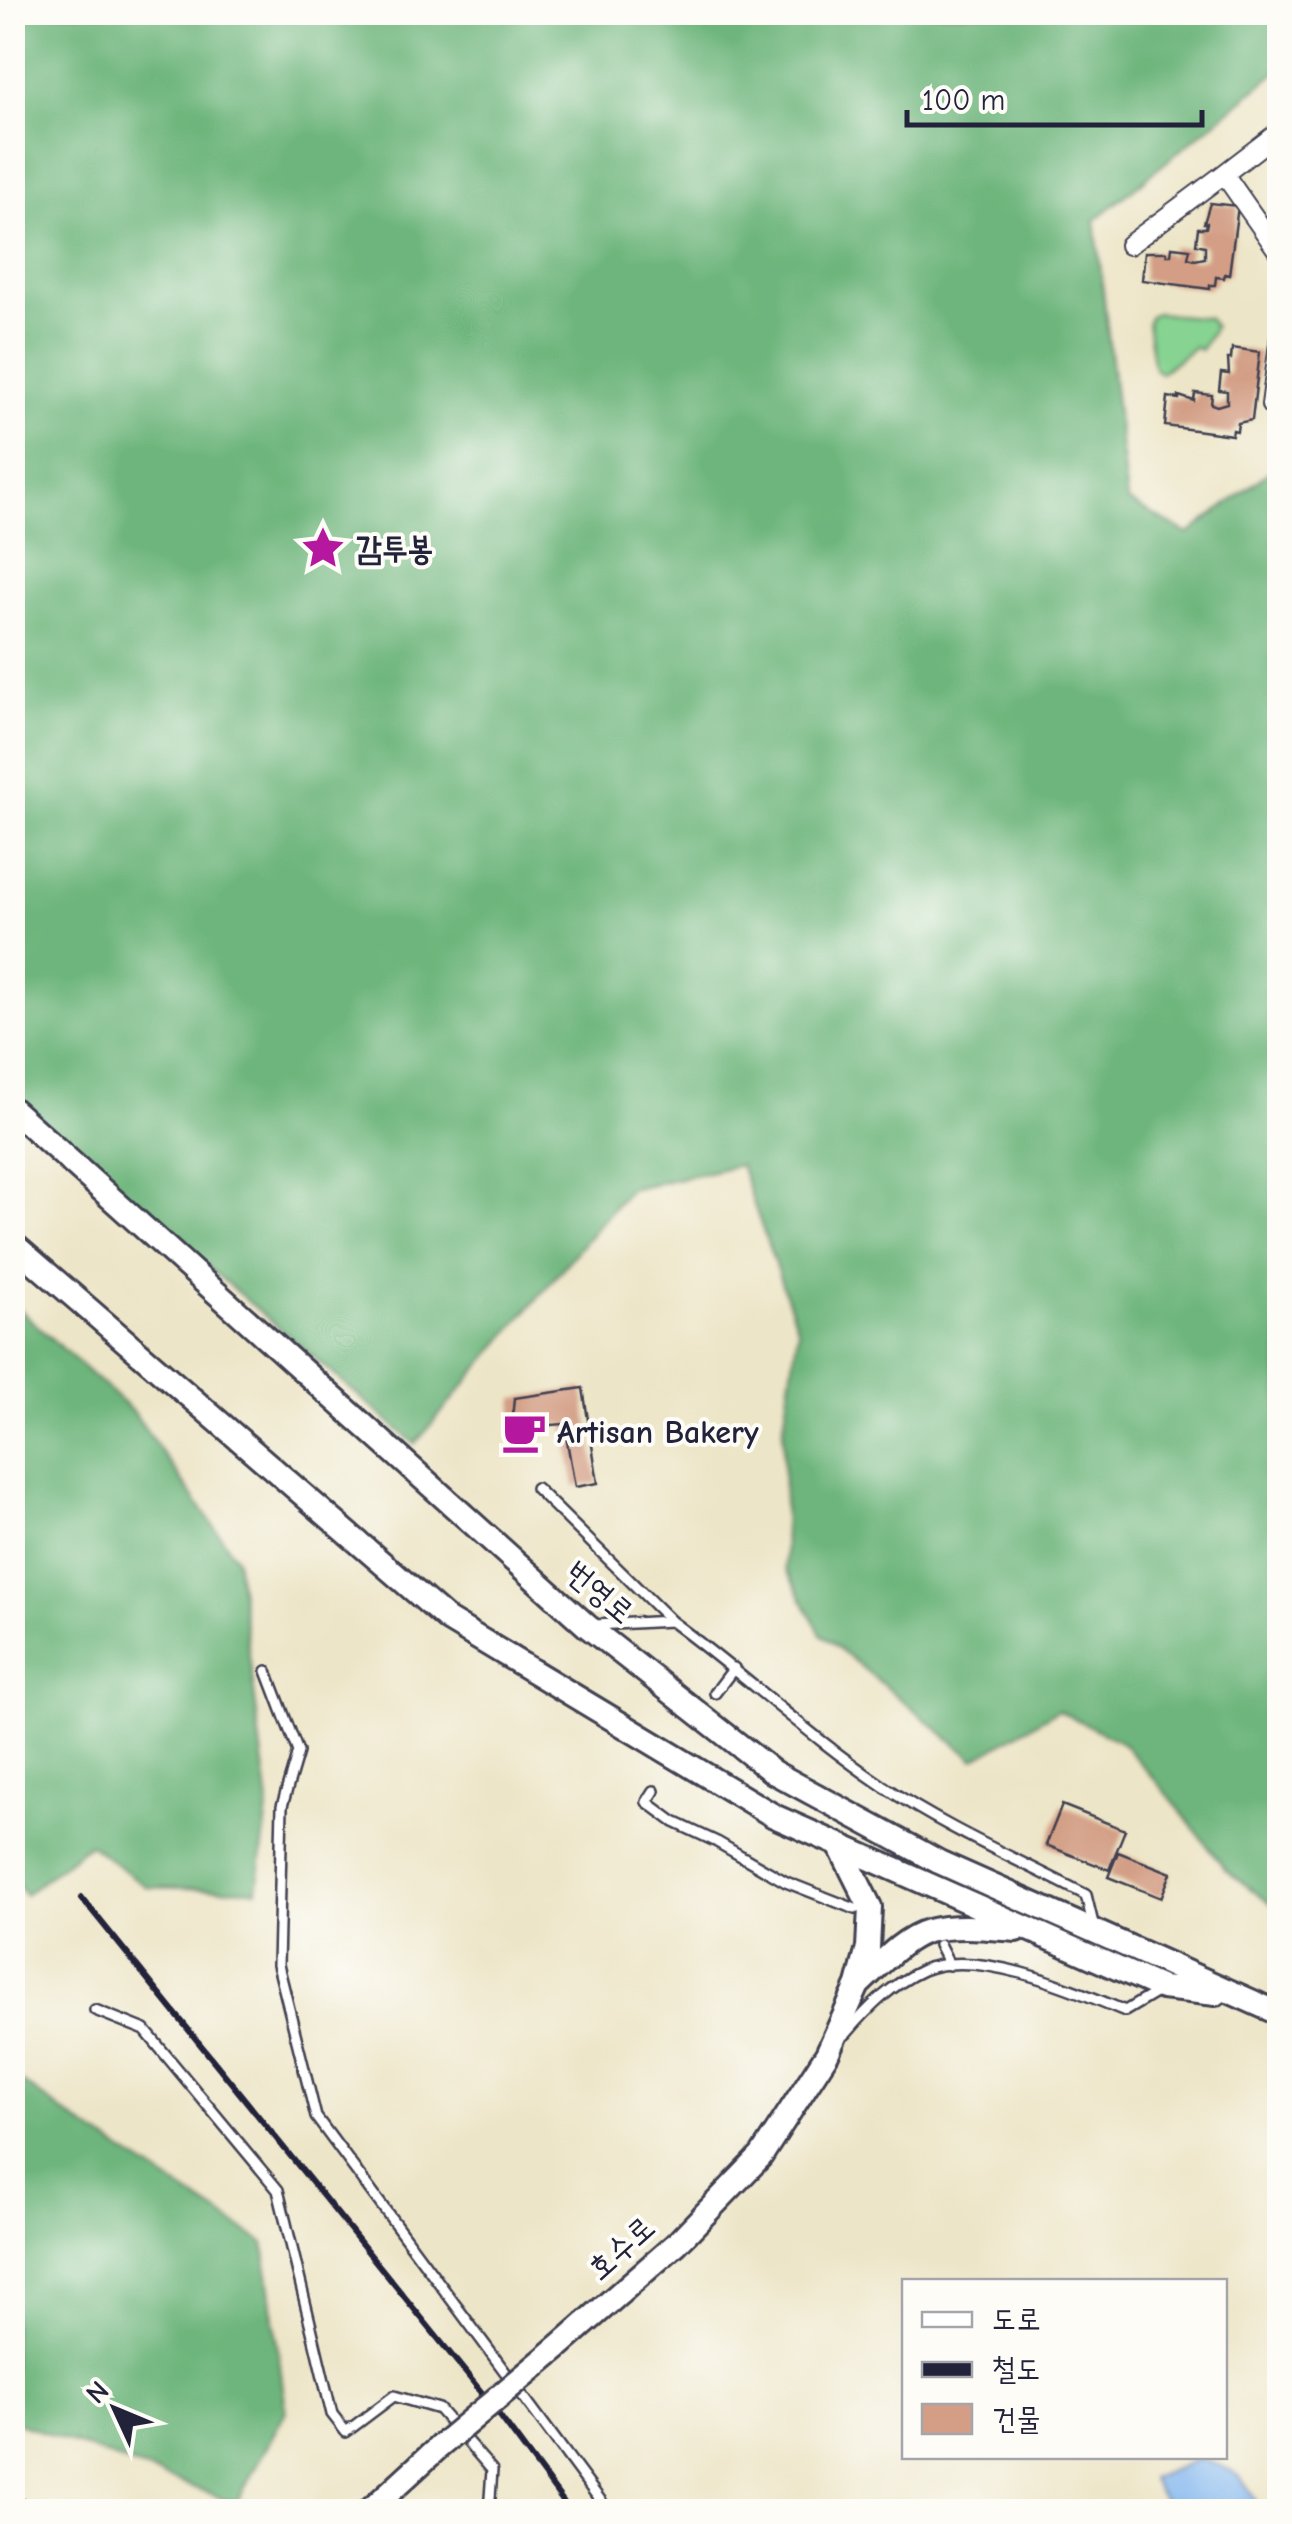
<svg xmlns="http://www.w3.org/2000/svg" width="1292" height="2524" font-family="'Comic Neue','Poor Story',sans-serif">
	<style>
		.green { fill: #87d391; stroke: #547a66; stroke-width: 2.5 }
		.forest { fill: #6db57b; stroke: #486c5b; stroke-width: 2.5 }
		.water { fill: #80b5ee; stroke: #516c94; stroke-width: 2.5 }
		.building { fill: #d39e85 }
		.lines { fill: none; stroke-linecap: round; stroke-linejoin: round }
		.service-casing { stroke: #403f50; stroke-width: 14 }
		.minor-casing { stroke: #403f50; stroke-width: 22 }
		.tertiary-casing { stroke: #403f50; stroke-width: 28 }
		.service { stroke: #fff; stroke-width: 9 }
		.minor { stroke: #fff; stroke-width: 18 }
		.tertiary { stroke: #fff; stroke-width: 22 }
		.rail { stroke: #22223b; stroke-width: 6 }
		.tertiary-bridge-casing { stroke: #403f50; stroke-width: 28; stroke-linecap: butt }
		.tertiary-bridge { stroke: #fff; stroke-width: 22 }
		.labels { text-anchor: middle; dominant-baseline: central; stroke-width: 8; stroke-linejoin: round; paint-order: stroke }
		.poi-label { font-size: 32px; font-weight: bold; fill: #22223b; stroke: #fdfcf7; text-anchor: start }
		.street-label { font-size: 32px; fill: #22223b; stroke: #fdfcf7 }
	</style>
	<rect width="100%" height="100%" fill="#fdfcf7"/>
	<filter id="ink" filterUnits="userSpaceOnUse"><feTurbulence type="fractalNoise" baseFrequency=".01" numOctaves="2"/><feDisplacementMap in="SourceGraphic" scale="20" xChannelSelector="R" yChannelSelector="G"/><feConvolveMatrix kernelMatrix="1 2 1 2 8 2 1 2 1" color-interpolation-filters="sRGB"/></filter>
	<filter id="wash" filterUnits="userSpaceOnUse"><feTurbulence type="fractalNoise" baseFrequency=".0048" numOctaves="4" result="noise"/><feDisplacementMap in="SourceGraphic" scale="40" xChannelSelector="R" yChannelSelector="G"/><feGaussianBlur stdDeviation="2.25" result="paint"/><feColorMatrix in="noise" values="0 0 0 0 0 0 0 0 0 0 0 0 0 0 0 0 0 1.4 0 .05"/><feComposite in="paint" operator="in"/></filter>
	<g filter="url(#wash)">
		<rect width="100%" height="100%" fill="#ede5c7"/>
		<!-- green -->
		<path class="green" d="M1156 313 1208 318 1214 327 1200 350 1194 347 1160 373 1154 368 1147 323 1150 316Z"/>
		<!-- forest -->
		<path class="forest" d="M13 13H1279V70L1095 220 1127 501 1189 534 1279 464V1910L1226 1870 1170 1797 1122 1743 1058 1710 974 1759 821 1634 785 1568 783 1432 798 1330 740 1165 629 1189 415 1444 13 1101Z
			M12 1303 134 1413 236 1558 269 1803 257 1890 147 1887 89 1844 25 1895 13 1879Z
			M12 2075 77 2122 264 2243 286 2411 236 2503 13 2421Z"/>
		<!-- water -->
		<path class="water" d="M1197 2459C1233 2467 1246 2476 1260 2511H1170L1151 2479Z"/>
		<g id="blocks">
			<!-- building -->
			<path class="building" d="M1210 203 1238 206 1229 275 1225 274 1224 278 1216 277 1215 285H1210V289L1142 280 1145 252H1167V255H1171L1172 247 1190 249 1188 258 1195 260 1205 258V246L1196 244 1198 228H1206L1207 223H1204Z
				M1232 348 1260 352 1252 420 1238 423 1237 431 1233 430 1232 435 1165 426 1168 397 1179 399V396L1194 401 1195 393 1212 395 1211 404 1217 406 1227 403V391L1219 390 1221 373 1229 374 1228 359H1231Z
				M583 1388 598 1483 575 1487 564 1424 539 1426 537 1439 510 1441 514 1398Z
				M1062 1805 1125 1830 1109 1870 1046 1845Z
				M1118 1852 1171 1873 1161 1898 1108 1877Z"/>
		</g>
	</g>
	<g filter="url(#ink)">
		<use href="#blocks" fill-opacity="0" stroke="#403f50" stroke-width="2.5"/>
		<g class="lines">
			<!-- service casing -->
			<g class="service-casing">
				<path id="service" d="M536 1488 671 1621
					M595 1625 671 1621C743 1674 809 1736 883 1786 947 1829 1019 1860 1086 1895L1094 1928
					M267 1671 298 1752 282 1806 278 1965 316 2117 609 2512
					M715 1693 734 1668
					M654 1791 647 1802 674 1822 717 1842 786 1882 855 1909
					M939 1945 949 1965
					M95 2010 145 2030 278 2190 332 2414 346 2432 394 2396 439 2409 492 2470 489 2512
					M846 2034C868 2008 892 1984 923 1970 976 1947 1075 1990 1125 2011L1157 1992"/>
			</g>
			<!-- minor casing -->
			<g class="minor-casing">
				<path id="minor" d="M1280 131 1224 174 1280 254
					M1129 245 1224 174
					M1280 336 1271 405 1280 406"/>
			</g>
			<!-- tertiary casing -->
			<g class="tertiary-casing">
				<path id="tertiary" d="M12 1109 587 1626 773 1772 939 1862 1280 2014
					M12 1243 448 1620 774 1816 1162 1988 1216 1994
					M858 1985C877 1968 902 1938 928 1931 955 1924 988 1928 1016 1930
					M557 2348 676 2244 761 2156 827 2054 858 1985 868 1948 870 1907 839 1845
					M12 2507 20 2512
					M368 2512 440 2446"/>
			</g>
			<!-- service -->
			<use href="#service" class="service"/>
			<!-- minor -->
			<use href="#minor" class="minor"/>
			<!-- tertiary -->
			<use href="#tertiary" class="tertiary"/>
			<!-- rail -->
			<path class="rail" d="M82 1898 491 2404 571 2512"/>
			<!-- tertiary-bridge casing -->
			<g class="tertiary-bridge-casing">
				<path id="tertiary-bridge" d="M440 2446 557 2348"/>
			</g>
			<!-- tertiary-bridge -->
			<use href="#tertiary-bridge" class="tertiary-bridge"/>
		</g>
	</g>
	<!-- icons -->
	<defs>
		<g id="sight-bare" transform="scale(3.45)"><path d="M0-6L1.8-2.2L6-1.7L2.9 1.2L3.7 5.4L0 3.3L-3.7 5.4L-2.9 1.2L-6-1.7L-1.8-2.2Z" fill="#b5179e" stroke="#fdfcf7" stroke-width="2.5" paint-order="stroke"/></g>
		<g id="cafe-bare" transform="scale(3.45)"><path d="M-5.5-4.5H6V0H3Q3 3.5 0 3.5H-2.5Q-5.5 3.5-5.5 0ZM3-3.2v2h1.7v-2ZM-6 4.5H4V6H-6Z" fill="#b5179e" stroke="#fdfcf7" stroke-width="2.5" paint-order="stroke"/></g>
	</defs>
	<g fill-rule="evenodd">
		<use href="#sight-bare" x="323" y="548"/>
		<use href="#cafe-bare" x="524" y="1432"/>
	</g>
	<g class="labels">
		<!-- poi labels -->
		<g class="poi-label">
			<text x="356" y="548">감투봉</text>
			<text x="557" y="1432">Artisan Bakery</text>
		</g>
		<!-- street labels -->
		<g class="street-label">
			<text transform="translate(600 1592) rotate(40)">번영로</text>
			<text transform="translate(621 2248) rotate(-42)">호수로</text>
		</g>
	</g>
	<!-- margin -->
	<rect width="1292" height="2524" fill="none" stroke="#fdfcf7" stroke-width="50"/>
	<!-- legend -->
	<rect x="902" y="2279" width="325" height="180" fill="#fdfcf7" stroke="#a5a5ac" stroke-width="2.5"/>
	<rect x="922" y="2312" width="50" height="15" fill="#ffffff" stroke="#a5a5ac" stroke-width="2.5"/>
	<text x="992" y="2329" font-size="30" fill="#22223b">도로</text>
	<rect x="922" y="2362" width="50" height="15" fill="#22223b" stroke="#a5a5ac" stroke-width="2.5"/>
	<text x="992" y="2379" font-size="30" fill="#22223b">철도</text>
	<rect x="922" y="2404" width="50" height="30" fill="#d39e85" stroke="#a5a5ac" stroke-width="2.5"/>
	<text x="992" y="2429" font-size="30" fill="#22223b">건물</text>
	<!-- north arrow -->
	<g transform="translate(115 2409) rotate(314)" stroke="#fdfcf7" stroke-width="8" paint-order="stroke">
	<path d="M0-8L18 38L0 25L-18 38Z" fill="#22223b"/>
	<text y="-15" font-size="28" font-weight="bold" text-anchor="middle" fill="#22223b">N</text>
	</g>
	<!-- scale -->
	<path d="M907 110v15h295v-15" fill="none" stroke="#22223b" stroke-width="5"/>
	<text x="922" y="110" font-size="30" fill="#22223b" stroke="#fdfcf7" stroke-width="8" paint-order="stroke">100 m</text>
</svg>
